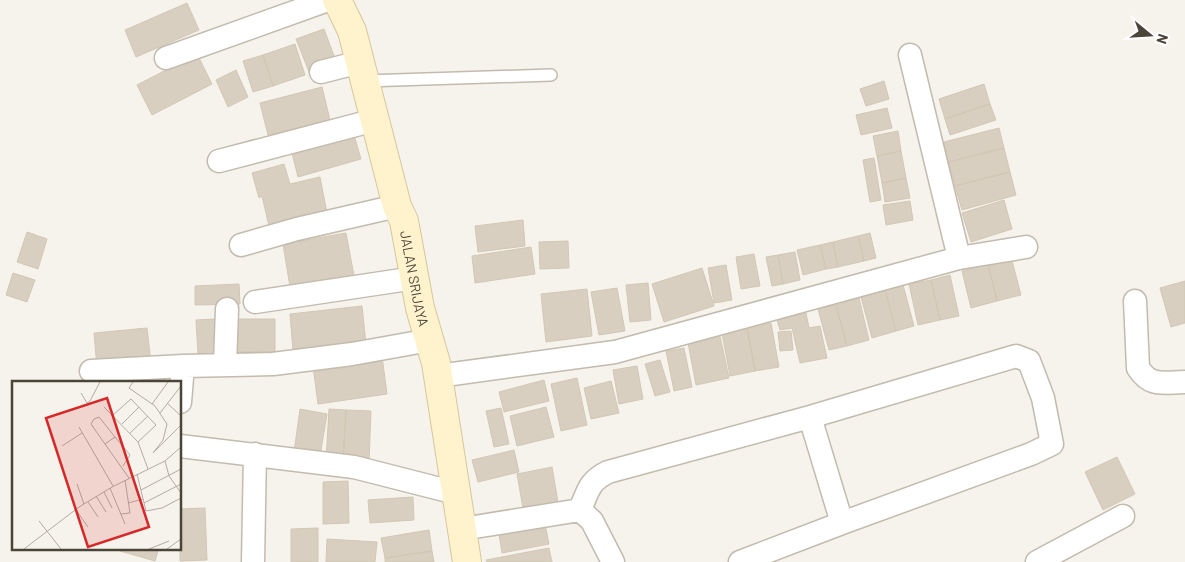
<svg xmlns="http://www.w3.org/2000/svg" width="1185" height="562" font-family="Barlow,sans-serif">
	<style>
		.building { fill: #d8cfc1; stroke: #d3c7b4 }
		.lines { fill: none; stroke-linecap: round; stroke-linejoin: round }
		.lane-casing { stroke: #c2bbae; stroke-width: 14 }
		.street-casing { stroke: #c2bbae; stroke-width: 25 }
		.secondary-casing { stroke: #d6c79b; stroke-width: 30 }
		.lane { stroke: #fff; stroke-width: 11 }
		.street { stroke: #fff; stroke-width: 22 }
		.secondary { stroke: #fff3cd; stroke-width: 28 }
		.labels { text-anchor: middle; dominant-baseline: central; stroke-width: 5; stroke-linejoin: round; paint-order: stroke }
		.street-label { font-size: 14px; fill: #4b4439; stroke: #fff }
		.inset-road { fill: none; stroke: #b2ada4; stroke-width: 1 }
		.view { fill: #d62828; fill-opacity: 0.15; stroke: #d62828; stroke-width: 2.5 }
		.inset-edge { fill: none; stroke: #4b4439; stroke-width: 2.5 }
	</style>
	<rect width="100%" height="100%" fill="#f6f3ec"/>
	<!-- building -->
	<path class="building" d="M187 3 199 30 136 57 125 30Z
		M324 29 336 61 309 72 296 39Z
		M295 44 305 75 273 86 263 55Z
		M197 54 212 84 152 115 137 85Z
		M263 55 273 86 253 92 243 61Z
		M236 70 248 97 228 107 216 80Z
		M884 81 889 99 866 106 860 89Z
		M984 84 990 104 945 119 939 99Z
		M322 87 330 120 268 135 260 103Z
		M990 104 996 120 950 135 945 119Z
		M887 108 892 128 861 135 856 115Z
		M999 128 1004 148 949 162 944 142Z
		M898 131 901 151 877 156 873 136Z
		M354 135 361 159 298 177 292 153Z
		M1004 148 1010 172 955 186 949 162Z
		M901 151 906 178 882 183 877 156Z
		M874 158 881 200 870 202 863 160Z
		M284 164 290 184 320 177 327 213 269 226 262 196 259 198 252 173Z
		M1010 172 1016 195 962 210 955 186Z
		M906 178 910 198 885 202 882 183Z
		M1004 200 1012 229 971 242 962 213Z
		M910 201 913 220 886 225 883 205Z
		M523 220 525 246 478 252 475 226Z
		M27 232 47 239 38 269 17 262Z
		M346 233 355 281 291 293 283 244Z
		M870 233 876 258 864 261 858 236Z
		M858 236 864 261 838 267 833 242Z
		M568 241 569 268 540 269 539 242Z
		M833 242 838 267 826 269 820 245Z
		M820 245 826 269 803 275 797 250Z
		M531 247 535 274 475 283 472 256Z
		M795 252 800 280 783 284 778 255Z
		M754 254 760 286 741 289 736 257Z
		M778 255 783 284 772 286 766 257Z
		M1011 257 1021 295 997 301 988 264Z
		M988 264 997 301 971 308 962 271Z
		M726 265 732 300 714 303 708 268Z
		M702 268 714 306 664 322 652 284Z
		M13 273 35 280 27 302 6 295Z
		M950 275 959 316 940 320 931 280Z
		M931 280 940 320 918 325 909 284Z
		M1185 281V323L1171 327 1160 288Z
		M648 283 651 320 630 322 626 285Z
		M239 284 240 304 195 305V286Z
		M903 285 914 326 896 331 885 290Z
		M617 288 625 331 599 335 591 292Z
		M587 289 592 336 546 342 541 294Z
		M885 290 896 331 872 338 861 297Z
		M859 298 869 340 847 346 836 305Z
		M836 305 847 346 829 350 818 309Z
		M362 306 366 344 293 351 290 314Z
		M806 313 809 328 820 326 827 358 800 363 792 328 780 330 777 320Z
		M216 319 218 354 198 355 196 320Z
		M233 319H275V352H232Z
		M771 323 779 367 755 371 747 328Z
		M147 328 151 363 97 368 94 333Z
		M747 328 755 371 730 376 722 333Z
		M791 331 793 350 780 351 778 332Z
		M720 336 729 378 696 385 688 343Z
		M684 348 692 387 674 391 666 351Z
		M382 356 387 394 318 404 313 366Z
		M660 360 670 392 655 396 645 364Z
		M637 366 643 399 619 404 613 370Z
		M165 376V382H138L137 379Z
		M577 378 587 425 561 431 551 384Z
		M544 380 549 401 504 412 499 392Z
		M611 381 619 413 591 419 584 388Z
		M546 407 554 437 517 446 510 416Z
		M501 408 509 444 494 447 486 411Z
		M300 409 327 414 320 456 294 452Z
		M329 409 346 410 343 461 326 460Z
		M346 410 371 411 369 462 343 461Z
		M514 450 519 472 478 482 472 460Z
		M1117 457 1135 494 1103 510 1085 472Z
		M552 467 558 502 523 508 517 474Z
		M348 481 349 523 323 524V482Z
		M413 497 414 520 370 523 368 500Z
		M205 508 207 560 180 561V509Z
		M544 519 549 544 502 553 498 528Z
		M318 528V562H291V529Z
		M429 530 432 551 385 558 381 538Z
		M327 539 377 542 375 562H326Z
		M120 548H159L155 561 120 551Z
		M549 548 552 562H487L486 560Z
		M432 551 434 562H385V558Z"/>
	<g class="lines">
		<!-- lane casing -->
		<g class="lane-casing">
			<path id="lane" d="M365 81 551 75"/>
		</g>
		<!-- street casing -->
		<g class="street-casing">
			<path id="street" d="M910 55 959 258
				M166 58 328 0
				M321 72 360 62
				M219 161 375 120
				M241 245 297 229 397 206
				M1135 301 1138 368C1151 388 1164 382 1185 382
				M255 302 415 278
				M225 364 227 309
				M91 371 183 366 273 364 352 354 430 340
				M438 376 615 352 959 258 1026 247
				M180 402 183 366
				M810 417 1016 356 1029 361 1043 398 1052 444 1031 454 842 523
				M180 446 354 467 456 493
				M580 510C588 491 589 481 608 472L810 417 842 523 740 562
				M580 510 592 521 613 562
				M462 529 580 510
				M253 562 255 454
				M1037 562 1123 516"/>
		</g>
		<!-- secondary casing -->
		<g class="secondary-casing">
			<g id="secondary">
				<path id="s1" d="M337 0 352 31 397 206 404 221 420 308 436 363 467 562"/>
			</g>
		</g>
		<!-- lane -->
		<use href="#lane" class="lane"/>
		<!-- street -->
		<use href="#street" class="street"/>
		<!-- secondary -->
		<use href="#secondary" class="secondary"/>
	</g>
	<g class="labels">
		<!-- street labels -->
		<g class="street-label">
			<text stroke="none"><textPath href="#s1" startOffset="290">JALAN SRIJAYA</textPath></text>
		</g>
	</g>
	<!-- overview -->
	<g transform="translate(12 381)">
		<rect width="169" height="169" fill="#f6f3ec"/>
		<path class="inset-road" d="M121 1 117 7 143 25 155 43 151 59 141 72 169 44M69 12 75 22 78 20 88 1M155 22 169 35M140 23 156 1M92 26 126 61 136 88M148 32 169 5M101 34 119 18 144 44 126 61M110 43 127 26M67 46 101 105M118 52 136 35M93 63 79 43 82 38 87 36 103 56M50 65 70 52M153 80 157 95 169 112M111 85 118 74 103 56 93 63 117 97M125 93 134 130 150 127 169 117M65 103 72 123M98 107 113 143M129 109 169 88M92 111 100 127M84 115 94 131M76 121 86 136M116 122 131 118M132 122 169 103M64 129 76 146M109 133 118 132 113 99M27 140 49 168M12 168 67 126 100 106 153 80 169 66M137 168 157 160M155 168 169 158"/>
		<path class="view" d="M95 17 137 146 76 166 34 37Z"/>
		<rect width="169" height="169" class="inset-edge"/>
	</g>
	<!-- north arrow -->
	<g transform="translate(1150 35) rotate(108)" stroke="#ffffff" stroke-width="4" paint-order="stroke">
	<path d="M0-4L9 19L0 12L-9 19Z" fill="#4b4439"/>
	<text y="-8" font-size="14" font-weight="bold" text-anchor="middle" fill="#4b4439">N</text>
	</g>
</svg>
